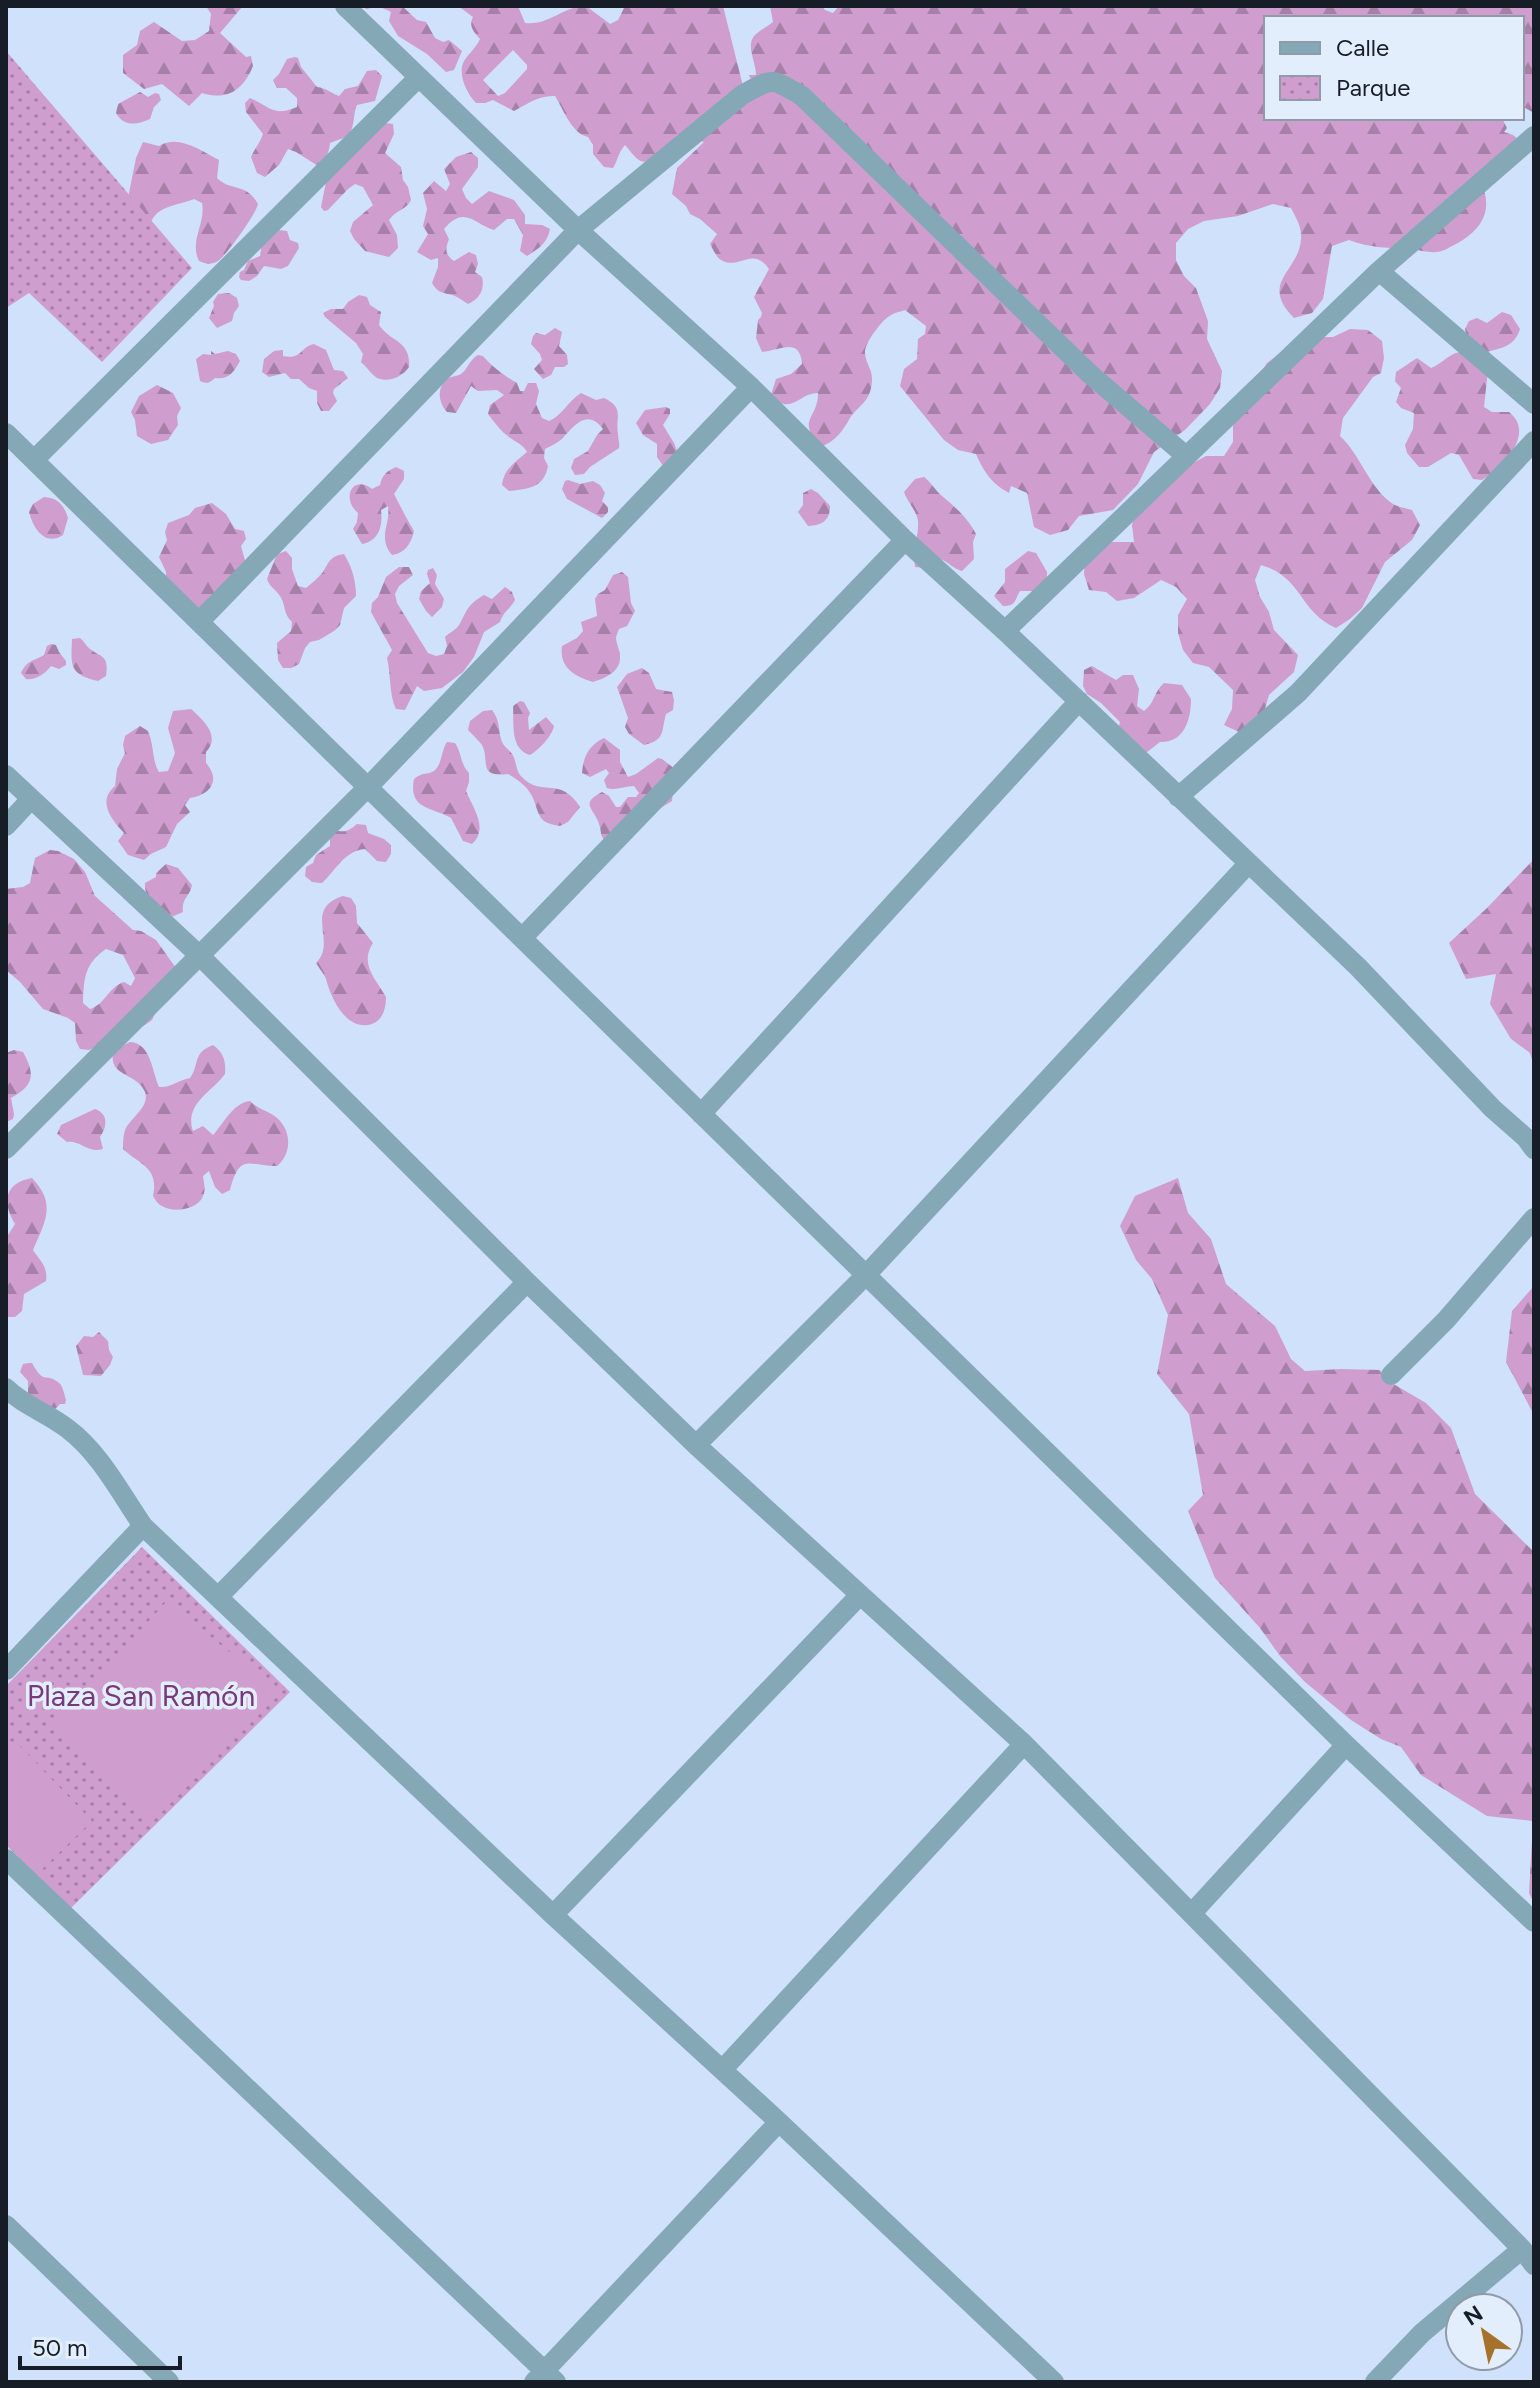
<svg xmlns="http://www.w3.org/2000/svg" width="1540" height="2388" font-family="Figtree,sans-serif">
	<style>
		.forest { fill: url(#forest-firs); fill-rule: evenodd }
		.park { fill: url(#park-dots) }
		.garden { fill: #cf9ecf }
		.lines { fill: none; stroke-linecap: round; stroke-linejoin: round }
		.minor { stroke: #84a8b6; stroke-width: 20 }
		.labels { text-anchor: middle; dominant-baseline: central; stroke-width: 7; stroke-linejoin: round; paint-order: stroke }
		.park-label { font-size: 30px; fill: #79387b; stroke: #e3eefd }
	</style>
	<defs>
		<pattern id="forest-firs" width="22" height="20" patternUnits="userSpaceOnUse" patternTransform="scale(2)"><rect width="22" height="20" fill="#cf9ecf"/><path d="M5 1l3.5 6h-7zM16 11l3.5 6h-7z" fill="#a780a8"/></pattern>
		<pattern id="park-dots" width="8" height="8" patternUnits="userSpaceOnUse" patternTransform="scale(2)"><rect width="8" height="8" fill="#cf9ecf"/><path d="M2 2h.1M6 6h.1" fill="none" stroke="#a780a8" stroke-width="1.8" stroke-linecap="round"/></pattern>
	</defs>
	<rect width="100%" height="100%" fill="#cfe1fb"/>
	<!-- forest -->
	<path class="forest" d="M206 6H243L220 33 246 57 251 56 253 66C243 90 228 101 202 93L189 106 162 84 144 89 123 73V55L137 45 140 31 154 22 182 41 195 40 209 31 211 14Z
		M360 6H402L417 20 426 22 435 38 443 42 449 40 462 51 454 70 446 72 427 54 398 36 389 21 391 12C382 7 377 6 367 9Z
		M458 6H518L525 23C549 26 563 6 586 6L610 24 618 20 625 6H723L743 86 753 85 749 75H756C756 62 745 45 755 35 760 30 767 27 773 22L770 6H822L825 10 833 13 839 6H1534V113L1522 106V18H1266V118H1502L1507 128 1504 132 1513 135 1526 146V155L1512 168 1482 185C1494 213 1479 232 1454 245 1448 248 1443 252 1436 252 1428 253 1420 250 1411 249 1389 248 1370 248 1349 240L1332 246 1323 299 1312 313 1294 318C1258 281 1300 272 1301 238 1302 227 1296 218 1291 208L1273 204 1238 216 1204 221 1188 229 1176 243V260L1184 276 1196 288 1208 321 1207 339 1222 371 1220 388 1210 404 1185 430 1154 452 1138 484 1113 510 1079 516 1068 530 1050 535 1034 527 1027 493 1011 486 1009 493C991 483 984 472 976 454L958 450 944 440 900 386 904 369 917 359 918 339 925 334 926 326 905 310C899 312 893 313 888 317 880 323 864 344 865 353 866 367 875 369 871 388 868 403 857 407 850 418 843 431 835 442 820 447 796 418 818 420 818 393 798 393 791 417 771 395L776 379 791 374 802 364C800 336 779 351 762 352L756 338 758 320 761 317 762 313 754 297 769 269C753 245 738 271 721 260 716 257 713 249 710 244L717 234 700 219 690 214 686 206 672 194 677 168 704 142 693 139C681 145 650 168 639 160 633 156 630 150 625 145 618 153 618 160 613 168L604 167 593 154V145L588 137C571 133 564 110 555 96 539 95 527 104 514 111L493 100 485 103H476C467 94 457 74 464 61 469 53 476 48 480 39 474 32 468 26 473 17ZM513 50 527 65V69L505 93 498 96 483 80Z
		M295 57 298 58 301 67 317 87C326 88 331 93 339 96L345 89 358 86 367 71 376 70 382 76 375 101 357 105C352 116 356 133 344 138 339 140 334 141 330 143 329 153 326 159 318 166L296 152 288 149 279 165 265 177 257 173 251 157C255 148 260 143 263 134L246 112 245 103 250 98C271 107 272 117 297 107V98L286 88H277L273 80 279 74 287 59Z
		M140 92 148 97 155 93 159 94 161 100 154 107 150 119C137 125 124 127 116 113L118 104Z
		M385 123 393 124 394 134 385 153 401 167 403 180 408 187 411 200C407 209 395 211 389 220L397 235 398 248 389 257 365 251 354 239 350 231 353 222 373 205 363 187 355 184 348 189 328 210 324 211 321 207 327 177Z
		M143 142 159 146C179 134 201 151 219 160L217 178C231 192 246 182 258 204 256 214 225 257 218 261 211 265 206 264 199 261 189 240 206 224 202 203L194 199C177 206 157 205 150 224L128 198 136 158Z
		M471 152 478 158V167L462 189 466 198 472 204 489 191 514 200 525 215V224L542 225 550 229C547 244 539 248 527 256L520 251 523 235 514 219H507L494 230C475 225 465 204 444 229L449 239C445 249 445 255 454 261L469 252 476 255 478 264 475 272 482 277C485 289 480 299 468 304 463 301 457 296 452 295 441 292 438 293 432 283L438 267V258L431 260 417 252 428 234 423 226 427 209 423 193 434 181 446 191 450 184 444 169 456 157Z
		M278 230 287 231 290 240 298 243 299 248 288 266 281 269 264 266 257 276 249 281 241 280 239 277 240 272 244 270 248 261 260 256 262 243Z
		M229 293 237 298 239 306 234 313 232 321 217 328 209 318 214 306 213 302 218 294Z
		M359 295 367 297 370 305 381 312 379 325C390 342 411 340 409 367 402 377 389 383 377 378 372 375 366 366 361 362L363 354 356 343 325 317 323 313 331 309H343L348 302Z
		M1502 312 1511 315 1520 329C1515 346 1502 348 1487 352L1467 338 1465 329 1469 321 1477 318 1487 323Z
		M555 328 562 332 559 346 567 355 568 364 564 367H555L551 375 543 379 534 369 542 360 540 354 531 344 533 336 536 333 545 335Z
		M1350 329 1368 330 1382 341 1384 358 1381 373 1373 377 1343 418 1340 436C1361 455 1369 488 1393 504 1398 507 1406 508 1412 510L1420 525 1412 540 1385 562 1362 608 1350 619 1336 628C1298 611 1303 577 1261 565L1255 580 1260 597 1269 612 1274 630 1298 655 1294 672 1269 695 1264 712 1239 732 1224 725 1232 709 1233 690 1209 667 1193 663 1183 650 1178 633V615L1187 599 1176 587 1161 580 1134 598 1117 601 1106 592 1089 590 1084 574 1085 556 1098 542H1134L1132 525 1136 507 1176 472 1206 456H1224L1233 442V425L1257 378 1267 363 1281 352 1315 337H1333Z
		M314 344 326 350 334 370 343 371 348 378 334 389 333 393 337 401 329 411H321L317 403V391L309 388 299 379H291L285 373 269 377 262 372 264 359 274 351 283 350V356C302 360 300 347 314 344Z
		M211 351 215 354 228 351 236 354 240 361C234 372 229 380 215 378 210 383 206 384 200 381L196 359 203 354 211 355Z
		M1460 352 1488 370 1484 407 1492 412H1509C1536 433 1503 467 1482 480L1473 479 1459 455 1451 453 1428 467H1419L1407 453 1405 445 1413 429 1414 413 1401 408 1396 402 1401 388 1395 381 1396 372 1417 358 1431 368C1442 364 1448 354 1460 352Z
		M478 355 483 356C489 364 507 378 517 383L520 391H524L528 383H536L539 391 536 404 542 418 549 421C563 415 568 401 581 393L596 400 604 398C625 408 615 417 618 434 618 439 620 443 619 448L590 467 584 474 575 475 571 468 574 459 588 451 597 435 603 429C587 408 574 426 562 439 557 443 551 446 545 449L544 458 548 466C544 488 528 489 509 491L502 485C504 469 515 462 527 452 522 444 519 444 512 439 502 433 495 423 488 414L490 405 504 395 497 390 478 391 471 386 456 413 447 412C438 402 436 387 449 378 453 376 458 376 461 374 468 369 469 360 478 355Z
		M157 385 173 393 181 408 177 416 178 425 168 440 151 444 137 436 135 420 131 412 139 396Z
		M666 407 670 409V414L663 425 674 443 677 451 664 467 657 457V444L643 435 636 423 645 410Z
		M396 467 404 471V479L394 494C401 507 406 518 414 531 411 544 405 553 392 555 377 536 391 525 388 506L381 510C383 526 379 541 362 544L353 529 357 522 358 513C341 499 352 474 372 489L380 485C382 475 387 471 396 467Z
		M924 477C931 482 935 490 942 496 955 507 968 518 976 534L973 542 974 559 962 571C953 569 949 562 940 559L925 568 915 567C912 549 919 537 918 521 917 511 907 502 904 492L915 479Z
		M568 480 580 484 593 481 600 485 605 493 602 501 608 507V512L602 518 567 499 562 489 565 481Z
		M811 489 818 493 830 506C830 521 822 525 808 526L798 512 803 505V493Z
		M44 497C58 498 64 505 68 518L63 535C45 547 33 528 29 512L33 504Z
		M212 503 226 514 235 529 244 531 246 539 241 546 246 564 226 601 195 609 166 581V572L159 557 167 540 165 532 168 523 189 515 195 508Z
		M286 551 292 558V569L298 586 306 588C312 583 318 578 323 572 329 562 330 556 344 554 352 567 356 581 356 596L344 608 340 625 334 631 319 640 310 642 305 648 299 664 291 668H283L278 660 277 643 291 631 292 622C283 614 286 605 280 596 276 589 270 588 267 579L277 554Z
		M1028 551 1036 553 1047 572V581L1034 591H1020C1014 601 1016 606 1003 606L994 596 1005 582V569Z
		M399 567H409L413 575 399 586 395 594 397 603 428 653 436 656 444 654 447 646 445 637C449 633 457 629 459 625 468 609 467 605 484 595L492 599 505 587 512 592 515 600C510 609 503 612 500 622L484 632 474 657 463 672 442 688 424 691 417 686 405 710 396 709C389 695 391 674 387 658L392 650 371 612 372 603 378 597 386 577Z
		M433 568 437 575 435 584 444 599 442 607 432 617 426 611 419 599 421 591 430 583 427 574 428 570Z
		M622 572 628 577 631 603 635 611 627 626 619 629 616 637C616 644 620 650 620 656 621 672 605 678 593 682 575 676 559 668 562 646L577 638 583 631 581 622 597 616 595 599 598 594 605 590 613 575Z
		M80 638C84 641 86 646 90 649 102 658 109 655 106 676L98 681C69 674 71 666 72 639Z
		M51 644 56 645 59 652 66 661V665L59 669 51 666C46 673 35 681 26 679L21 673C27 660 34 661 44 655L47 646Z
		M1092 666 1116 680 1123 675H1133L1139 689 1137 706 1144 711C1155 703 1154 691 1164 683L1182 685 1191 699C1191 720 1184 743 1160 742L1146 753 1118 730 1120 722 1101 703 1087 694 1083 686 1084 670Z
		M642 668 649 673 656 689 672 692 674 700 673 710 666 714C661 731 666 740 644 745L629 734 625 727 628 718 617 687 627 674Z
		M520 701 524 702 530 713 528 718 529 730 546 717 554 726C552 736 539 750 530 755 510 749 514 724 513 706Z
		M191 709C204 721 221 736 206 752V763C221 780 211 795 190 798L185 805 190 812 177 824 166 847 151 854 144 860 128 855 118 841 124 833C111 819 97 801 115 786L117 769 125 753 123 745 125 736 140 726 148 731C154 744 152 761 159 772L168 771 175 753 168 728 173 711Z
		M492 710C500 720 498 728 501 739 503 747 508 748 512 754 517 761 515 771 522 777 541 798 560 775 580 807L568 822 560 826C536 823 540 813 532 796 527 786 517 779 508 774 477 778 490 760 482 745 478 740 473 735 468 730L470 721 483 711Z
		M604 738 620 750V762L628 777 636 774 658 758 662 759 675 769 672 801 606 842C599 835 602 832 599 824 594 808 579 804 602 792L609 796 616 807H620L628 797H636L639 793 634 786C625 786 615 791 607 788L604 780 609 773 606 769 590 777 582 773C583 757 589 745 604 738Z
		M447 742 455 743C462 753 460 764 469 773V782L466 791C473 808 489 829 472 844L463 841 451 818C432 807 408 810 414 779 423 772 424 775 432 772 442 768 441 750 447 742Z
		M357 824 366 825 368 833 384 839 391 845V854L386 862 377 861 365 849C344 851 336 870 322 883L312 882 305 876 306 867 313 863 316 855 330 846V838L334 830C344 833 349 831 357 824Z
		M50 850 58 851 74 859 85 872 95 896 133 930 141 931 156 940 176 968 152 1020 145 1025 89 1050 80 1049 76 1041 75 1023 68 1018 43 1009 20 982 6 970V889L23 887 30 883 35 858ZM106 949 123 955 135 978 131 986 124 982C108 987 106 1004 90 1009L83 1003C84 979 84 964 106 949Z
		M1534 859V1066L1530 1053 1511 1039 1490 1004 1496 974 1466 979 1449 943 1487 908Z
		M166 864 178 868 192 885C190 897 181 898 183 912L167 919C156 907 144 899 145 883L156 877V873Z
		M343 896 351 898 356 906 357 923 373 943C359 964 376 979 386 997 386 1008 383 1020 372 1024 346 1032 331 998 326 979 324 974 319 968 316 963 338 942 302 909 343 896Z
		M130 1042C151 1043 152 1071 159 1087 171 1088 178 1080 190 1078 200 1064 192 1053 213 1045 224 1053 226 1061 225 1074 211 1093 184 1104 193 1131L203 1126 213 1135C224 1123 233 1103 250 1101 257 1108 265 1110 273 1115 292 1127 293 1153 277 1166 250 1167 240 1151 230 1190L222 1194 215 1187 209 1171 203 1176C204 1183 206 1190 203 1196 198 1210 173 1213 162 1206 157 1203 156 1201 153 1196 159 1167 140 1165 123 1149 123 1143 123 1136 125 1130 131 1117 150 1107 145 1092 137 1072 106 1077 114 1050Z
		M14 1050 23 1052C35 1074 35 1085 11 1098L14 1114 13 1119 6 1122V1053Z
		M95 1109C109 1114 107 1127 100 1137L103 1149C89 1154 80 1140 67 1142L57 1134 61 1125Z
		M32 1178C57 1204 45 1222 33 1250 40 1261 48 1266 46 1281L24 1294 22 1311 15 1317H7L6 1238 15 1224C2 1203 4 1183 32 1178Z
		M1178 1178 1188 1213 1211 1239 1226 1284 1275 1326 1291 1359 1305 1371 1341 1369 1380 1370 1390 1382 1426 1403 1451 1428 1475 1494 1534 1552V1903L1529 1893 1533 1821 1487 1816 1421 1775 1401 1747 1381 1739 1351 1720 1305 1682 1280 1656 1260 1628 1215 1578 1188 1511 1203 1495 1189 1414 1157 1374 1168 1315 1152 1279 1136 1260 1120 1226 1135 1196Z
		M1534 1286V1415L1506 1362 1512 1311Z
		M99 1332 108 1341 109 1350 113 1357 110 1365 101 1376 83 1375 76 1346 84 1336 93 1337Z
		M28 1363H32C45 1386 44 1372 58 1382 63 1385 64 1394 66 1400L65 1404H60L54 1410 28 1394V1381L20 1372 23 1364Z"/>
	<!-- park -->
	<path class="park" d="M6 51 192 268 102 362 29 293 6 308Z
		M142 1547 290 1692 71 1908 6 1845V1686Z"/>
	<!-- garden -->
	<path class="garden" d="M167 1601 276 1690 150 1824 52 1727Z
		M17 1743 92 1821 36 1875 6 1843V1753Z"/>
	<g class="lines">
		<!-- minor -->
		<path class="minor" d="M345 6 578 230 751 387 905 540 1005 631 1358 967 1493 1109 1526 1138 1534 1149
			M1379 271 1534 404
			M6 433 1346 1745 1534 1922
			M34 460 419 77
			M199 622 578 230 742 95C774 77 771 78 802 96L1091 375 1186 456
			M1005 631 1379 271 1534 136
			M6 775 200 956 527 1282 696 1445 1024 1744 1522 2249 1534 2265
			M1178 797 1298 693 1534 441
			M6 826 31 799
			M522 938 905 540
			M701 1114 1079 701
			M6 1149 368 787 751 387
			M1391 1375 1446 1320 1534 1218
			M6 1388C24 1406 48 1413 68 1429 100 1453 121 1494 143 1526L553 1915 779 2122 1054 2382
			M696 1445 866 1275 1248 864
			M218 1597 527 1282
			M6 1670 143 1526
			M6 1859 556 2382
			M1192 1913 1346 1745
			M553 1915 860 1595
			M723 2069 1024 1744
			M6 2225 169 2382
			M534 2382 779 2122
			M1375 2382 1422 2333 1522 2249"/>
	</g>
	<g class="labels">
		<!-- park labels -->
		<g class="park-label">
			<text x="141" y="1695">Plaza San Ramón</text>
		</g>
	</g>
	<!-- border -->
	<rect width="1540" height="2388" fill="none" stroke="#161d26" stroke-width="16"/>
	<!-- legend -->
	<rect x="1264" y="16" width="260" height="104" fill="#e3eefd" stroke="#919aa7" stroke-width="2"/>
	<rect x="1280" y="42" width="40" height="12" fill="#84a8b6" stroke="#919aa7" stroke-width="2"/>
	<text x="1336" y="56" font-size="24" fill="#161d26">Calle</text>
	<rect x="1280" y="76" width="40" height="24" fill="url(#park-dots)" stroke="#919aa7" stroke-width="2"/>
	<text x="1336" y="96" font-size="24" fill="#161d26">Parque</text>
	<!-- north arrow -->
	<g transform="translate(1484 2332) rotate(327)"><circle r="38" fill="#e3eefd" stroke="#919aa7" stroke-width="2"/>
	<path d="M0-6L14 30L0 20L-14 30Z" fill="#a6722b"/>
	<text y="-12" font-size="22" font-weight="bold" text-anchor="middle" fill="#161d26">N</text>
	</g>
	<!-- scale -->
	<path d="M20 2356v12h160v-12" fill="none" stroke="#161d26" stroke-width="4"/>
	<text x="32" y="2356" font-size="24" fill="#161d26" stroke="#e3eefd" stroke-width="6" paint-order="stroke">50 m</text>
</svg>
